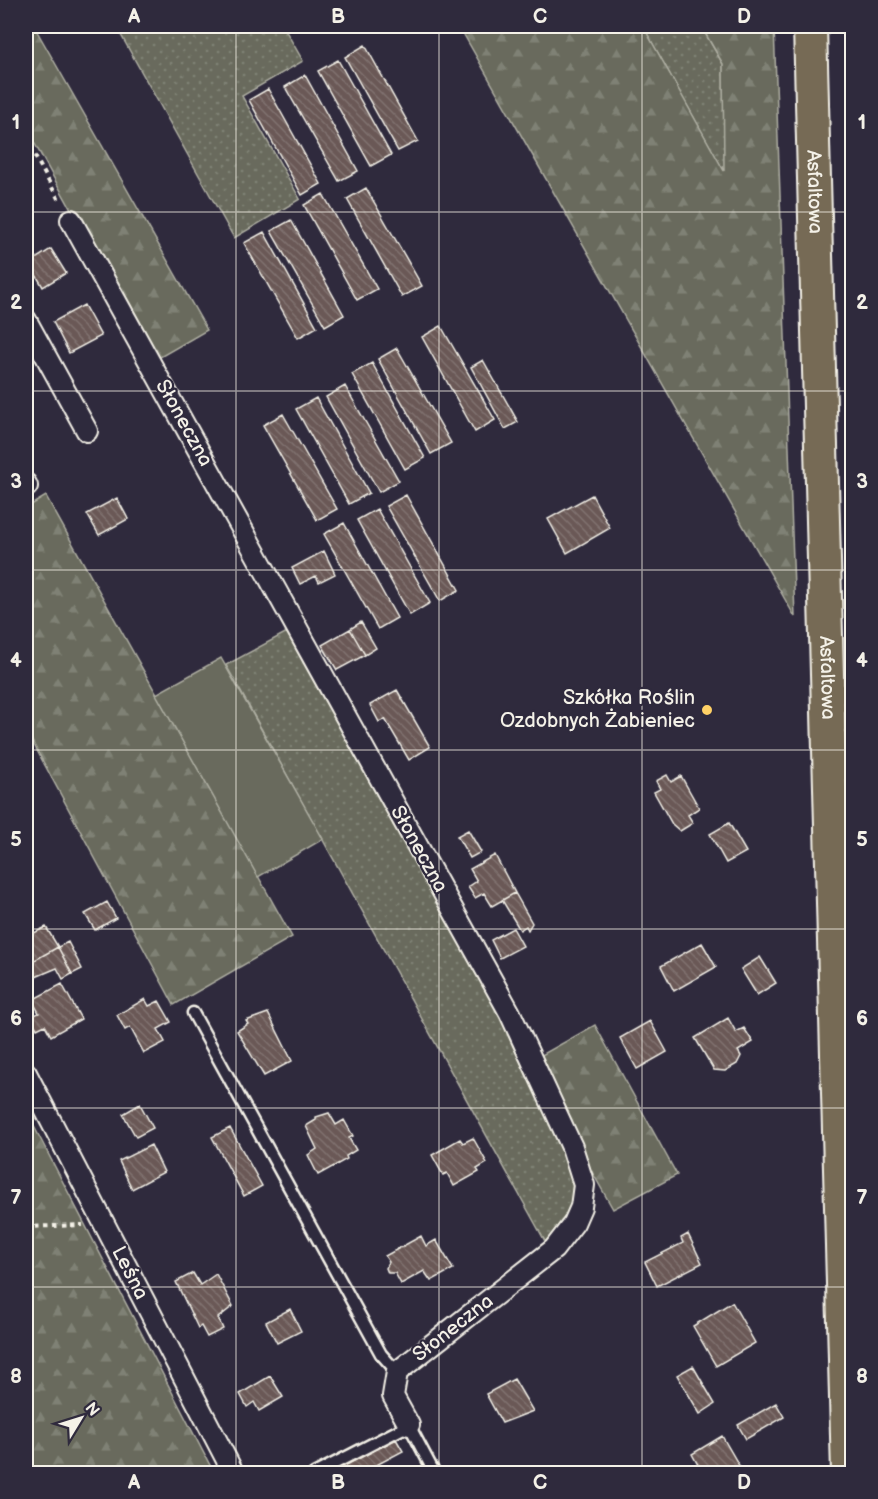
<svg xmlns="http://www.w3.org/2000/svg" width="878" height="1499" font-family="'Balsamiq Sans',sans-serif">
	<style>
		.grass { fill: url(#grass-dots); stroke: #aeaea2; stroke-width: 1.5 }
		.forest { fill: url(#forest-firs); stroke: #aeaea2; stroke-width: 1.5 }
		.green { fill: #696b5d; stroke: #aeaea2; stroke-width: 1.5 }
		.building { fill: url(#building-back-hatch); stroke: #f4f1e8; stroke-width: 1.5 }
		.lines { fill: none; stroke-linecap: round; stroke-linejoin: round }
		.lane-casing { stroke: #f4f1e8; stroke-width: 15 }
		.street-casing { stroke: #f4f1e8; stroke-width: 24 }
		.primary-casing { stroke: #f4f1e8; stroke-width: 36 }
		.path { stroke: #f4f1e8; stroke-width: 4; stroke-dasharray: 4.5 4.5; stroke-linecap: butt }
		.lane { stroke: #2f2a3d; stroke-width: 10 }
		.street { stroke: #2f2a3d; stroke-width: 20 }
		.primary { stroke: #766a54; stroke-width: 32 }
		.grid { fill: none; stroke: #f4f1e8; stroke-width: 1.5; stroke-opacity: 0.55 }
		.poi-dot { fill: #ffd166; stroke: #2f2a3d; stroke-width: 2 }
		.labels { text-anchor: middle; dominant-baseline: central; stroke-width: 4.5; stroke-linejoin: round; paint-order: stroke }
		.street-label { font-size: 20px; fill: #f4f1e8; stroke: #2f2a3d }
		.poi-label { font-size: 20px; fill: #f4f1e8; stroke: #2f2a3d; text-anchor: end }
		.neatline { fill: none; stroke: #f4f1e8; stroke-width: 2 }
		.grid-label { font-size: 20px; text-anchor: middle; font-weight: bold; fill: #f4f1e8 }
	</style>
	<defs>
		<pattern id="grass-dots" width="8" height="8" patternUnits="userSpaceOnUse" patternTransform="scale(1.5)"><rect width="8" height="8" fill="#696b5d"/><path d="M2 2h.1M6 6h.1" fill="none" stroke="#7f8174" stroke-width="1.8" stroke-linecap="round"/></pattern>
		<pattern id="forest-firs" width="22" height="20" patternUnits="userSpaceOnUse" patternTransform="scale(1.5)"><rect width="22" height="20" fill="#696b5d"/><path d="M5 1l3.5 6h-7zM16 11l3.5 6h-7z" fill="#7f8174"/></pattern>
		<pattern id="building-back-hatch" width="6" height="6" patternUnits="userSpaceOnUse" patternTransform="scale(1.5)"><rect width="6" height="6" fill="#6a5957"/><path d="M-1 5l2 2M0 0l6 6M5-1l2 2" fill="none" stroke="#80716f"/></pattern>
	</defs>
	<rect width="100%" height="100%" fill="#2f2a3d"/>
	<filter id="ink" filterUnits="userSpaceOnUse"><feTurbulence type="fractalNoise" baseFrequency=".0167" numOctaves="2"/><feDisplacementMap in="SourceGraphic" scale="12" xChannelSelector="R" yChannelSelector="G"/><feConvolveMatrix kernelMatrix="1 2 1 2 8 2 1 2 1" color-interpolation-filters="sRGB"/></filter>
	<g filter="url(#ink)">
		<!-- grass -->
		<path class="grass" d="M116 26H283L303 61 242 96 300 199 234 238Z
			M643 26H701L723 64 725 173Z
			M289 631 516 1038 573 1173 572 1201 567 1220 546 1243 226 665Z"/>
		<!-- forest -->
		<path class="forest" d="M34 26 207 330 155 360 26 128V29Z
			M459 26H643L724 171 723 64 701 26H774L795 617Z
			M846 26H852V163Z
			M46 496 292 937 174 1005 26 730V508Z
			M595 1025 677 1175 613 1209 578 1147 538 1057Z
			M26 1111 214 1473H26Z"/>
		<!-- green -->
		<path class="green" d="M221 658 323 839 258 877 156 694Z"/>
		<!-- building -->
		<path class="building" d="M365 45 418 141 398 151 345 57Z
			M338 60 391 155 371 166 318 71Z
			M305 75 358 171 339 181 285 87Z
			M268 89 321 184 302 195 249 100Z
			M366 188 422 286 402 297 347 199Z
			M323 194 377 289 357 300 304 205Z
			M291 220 344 315 325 326 271 231Z
			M264 232 317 327 298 338 244 243Z
			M51 249 66 273 43 287 29 263Z
			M84 305 101 336 69 353 53 322Z
			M441 326 495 420 475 432 422 337Z
			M397 348 451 443 431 454 378 359Z
			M483 360 518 422 505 429 471 367Z
			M372 363 425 458 405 469 352 374Z
			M345 386 399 481 379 492 326 397Z
			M316 398 369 493 349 504 296 409Z
			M283 414 337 509 317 520 263 425Z
			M406 495 459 590 440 601 386 506Z
			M592 495 610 528 567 553 548 519Z
			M117 498 128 519 99 535 87 514Z
			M377 509 430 603 410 615 357 520Z
			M344 523 397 618 378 629 324 534Z
			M324 551 335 574 319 582 316 576 300 584 292 568Z
			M361 622 376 648 365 655 350 629Z
			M350 629 365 655 337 670 322 645Z
			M397 690 430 747 409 760 385 719 379 722 370 705Z
			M667 775 671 782 681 776 699 808 688 815 693 823 680 831 672 824 654 792 660 789 656 781Z
			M729 823 746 852 726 863 710 834Z
			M468 830 481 852 470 858 457 836Z
			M495 855 515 893 492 906 484 893 475 898 468 887 477 881 470 869Z
			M515 893 532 923 528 930 526 926 520 930 502 900Z
			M107 902 116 918 95 930 85 914Z
			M46 927 58 947 26 965V937Z
			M513 928 523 946 500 958 491 940Z
			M68 942 82 969 72 974 58 947Z
			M702 943 716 967 674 991 661 966Z
			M58 947 72 974 63 979 57 968 26 981V965Z
			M760 957 776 983 757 995 741 969Z
			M62 984 81 1019 51 1036 45 1025 37 1029 30 1017 39 1013 32 1000Z
			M145 999 149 1006 159 1001 171 1022 158 1029 165 1042 144 1053 130 1027 125 1030 117 1015Z
			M268 1013 292 1061 264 1076 237 1031 248 1024 246 1021Z
			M728 1018 736 1032 744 1028 753 1042 738 1051 741 1056 737 1064 725 1071 714 1070 695 1038Z
			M650 1021 667 1052 637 1069 620 1038Z
			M140 1104 153 1128 136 1137 123 1114Z
			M329 1113 336 1125 344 1120 353 1136 349 1138 356 1150 346 1156 347 1159 318 1175 308 1155 317 1149 306 1126 316 1120V1117Z
			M230 1128 262 1186 244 1196 212 1137Z
			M473 1138 487 1163 477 1169 479 1172 454 1186 447 1173 443 1175 432 1155 460 1139 463 1143Z
			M151 1145 164 1172 132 1189 119 1161Z
			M688 1234 702 1263 657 1286 645 1262 683 1243 681 1238Z
			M421 1236 426 1246 436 1240 453 1269 431 1281 424 1271 401 1284 395 1273H388L386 1268 389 1262 385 1256Z
			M193 1273 200 1285 216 1274 233 1306 218 1318 223 1329 207 1337 201 1326 198 1328 176 1282Z
			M732 1302 755 1343 716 1366 693 1326Z
			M290 1309 301 1331 277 1343 266 1322Z
			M693 1366 715 1404 700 1414 677 1375Z
			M270 1376 283 1397 259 1411 254 1402 247 1407 240 1394Z
			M514 1379 533 1411 502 1423 486 1394Z
			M776 1403 784 1417 746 1439 738 1425Z
			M722 1436 741 1469 732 1474H703L692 1454Z
			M396 1439 403 1451 365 1471 367 1474H343L340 1468Z"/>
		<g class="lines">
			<!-- lane casing -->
			<g class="lane-casing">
				<path id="lane" d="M193 1013 381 1354 397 1372
					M314 1474 409 1425 435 1474"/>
			</g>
			<!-- street casing -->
			<g class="street-casing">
				<path id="street" d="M71 220 510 1013 572 1147 584 1185 581 1207 574 1223 554 1249 397 1372 393 1396 409 1425
					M26 320 87 431
					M26 484 27 486
					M26 1073 234 1474"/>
			</g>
			<!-- primary casing -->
			<g class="primary-casing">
				<g id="primary">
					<path id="s1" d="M810 26 848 1474"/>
				</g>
			</g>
			<!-- path -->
			<path class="path" d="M26 140 60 202
				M26 1227 83 1225"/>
			<!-- lane -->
			<use href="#lane" class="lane"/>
			<!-- street -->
			<use href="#street" class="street"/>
			<!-- primary -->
			<use href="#primary" class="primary"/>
		</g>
	</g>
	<!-- grid -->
	<path class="grid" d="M236 26V1474M439 26V1474M642 26V1474M26 212H852M26 391H852M26 570H852M26 750H852M26 929H852M26 1108H852M26 1287H852"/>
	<!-- markers -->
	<circle class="poi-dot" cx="707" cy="710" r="6"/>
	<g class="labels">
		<!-- street labels -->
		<g class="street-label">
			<text stroke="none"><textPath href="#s1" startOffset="166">Asfaltowa</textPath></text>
			<text transform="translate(184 423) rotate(61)">Słoneczna</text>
			<text stroke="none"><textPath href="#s1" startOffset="652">Asfaltowa</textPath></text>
			<text transform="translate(419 849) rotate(61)">Słoneczna</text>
			<text transform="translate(130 1273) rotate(63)">Leśna</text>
			<text transform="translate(453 1328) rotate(-38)">Słoneczna</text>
		</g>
		<!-- poi labels -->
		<g class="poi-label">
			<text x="695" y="698">Szkółka Roślin<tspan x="695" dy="23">Ozdobnych Żabieniec</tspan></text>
		</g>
	</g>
	<!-- margin -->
	<rect width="878" height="1499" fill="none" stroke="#2f2a3d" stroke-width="66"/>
	<!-- north arrow -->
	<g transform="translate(81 1418) rotate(52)" stroke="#2f2a3d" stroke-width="4.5" paint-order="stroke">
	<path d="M0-4.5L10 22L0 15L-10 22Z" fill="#f4f1e8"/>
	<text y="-9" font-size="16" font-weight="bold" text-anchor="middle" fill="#f4f1e8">N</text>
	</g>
	<rect x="33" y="33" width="812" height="1433" class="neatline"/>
	<g class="grid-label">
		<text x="134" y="23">A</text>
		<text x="338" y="23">B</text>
		<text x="540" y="23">C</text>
		<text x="744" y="23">D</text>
		<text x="16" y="129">1</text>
		<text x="862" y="129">1</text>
		<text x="16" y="309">2</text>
		<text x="862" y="309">2</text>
		<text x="16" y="488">3</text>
		<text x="862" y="488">3</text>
		<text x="16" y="667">4</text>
		<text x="862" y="667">4</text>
		<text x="16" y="846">5</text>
		<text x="862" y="846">5</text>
		<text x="16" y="1025">6</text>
		<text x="862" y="1025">6</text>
		<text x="16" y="1204">7</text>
		<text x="862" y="1204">7</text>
		<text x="16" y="1383">8</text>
		<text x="862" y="1383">8</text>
		<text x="134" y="1489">A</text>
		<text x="338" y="1489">B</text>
		<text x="540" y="1489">C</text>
		<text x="744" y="1489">D</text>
	</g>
</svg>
